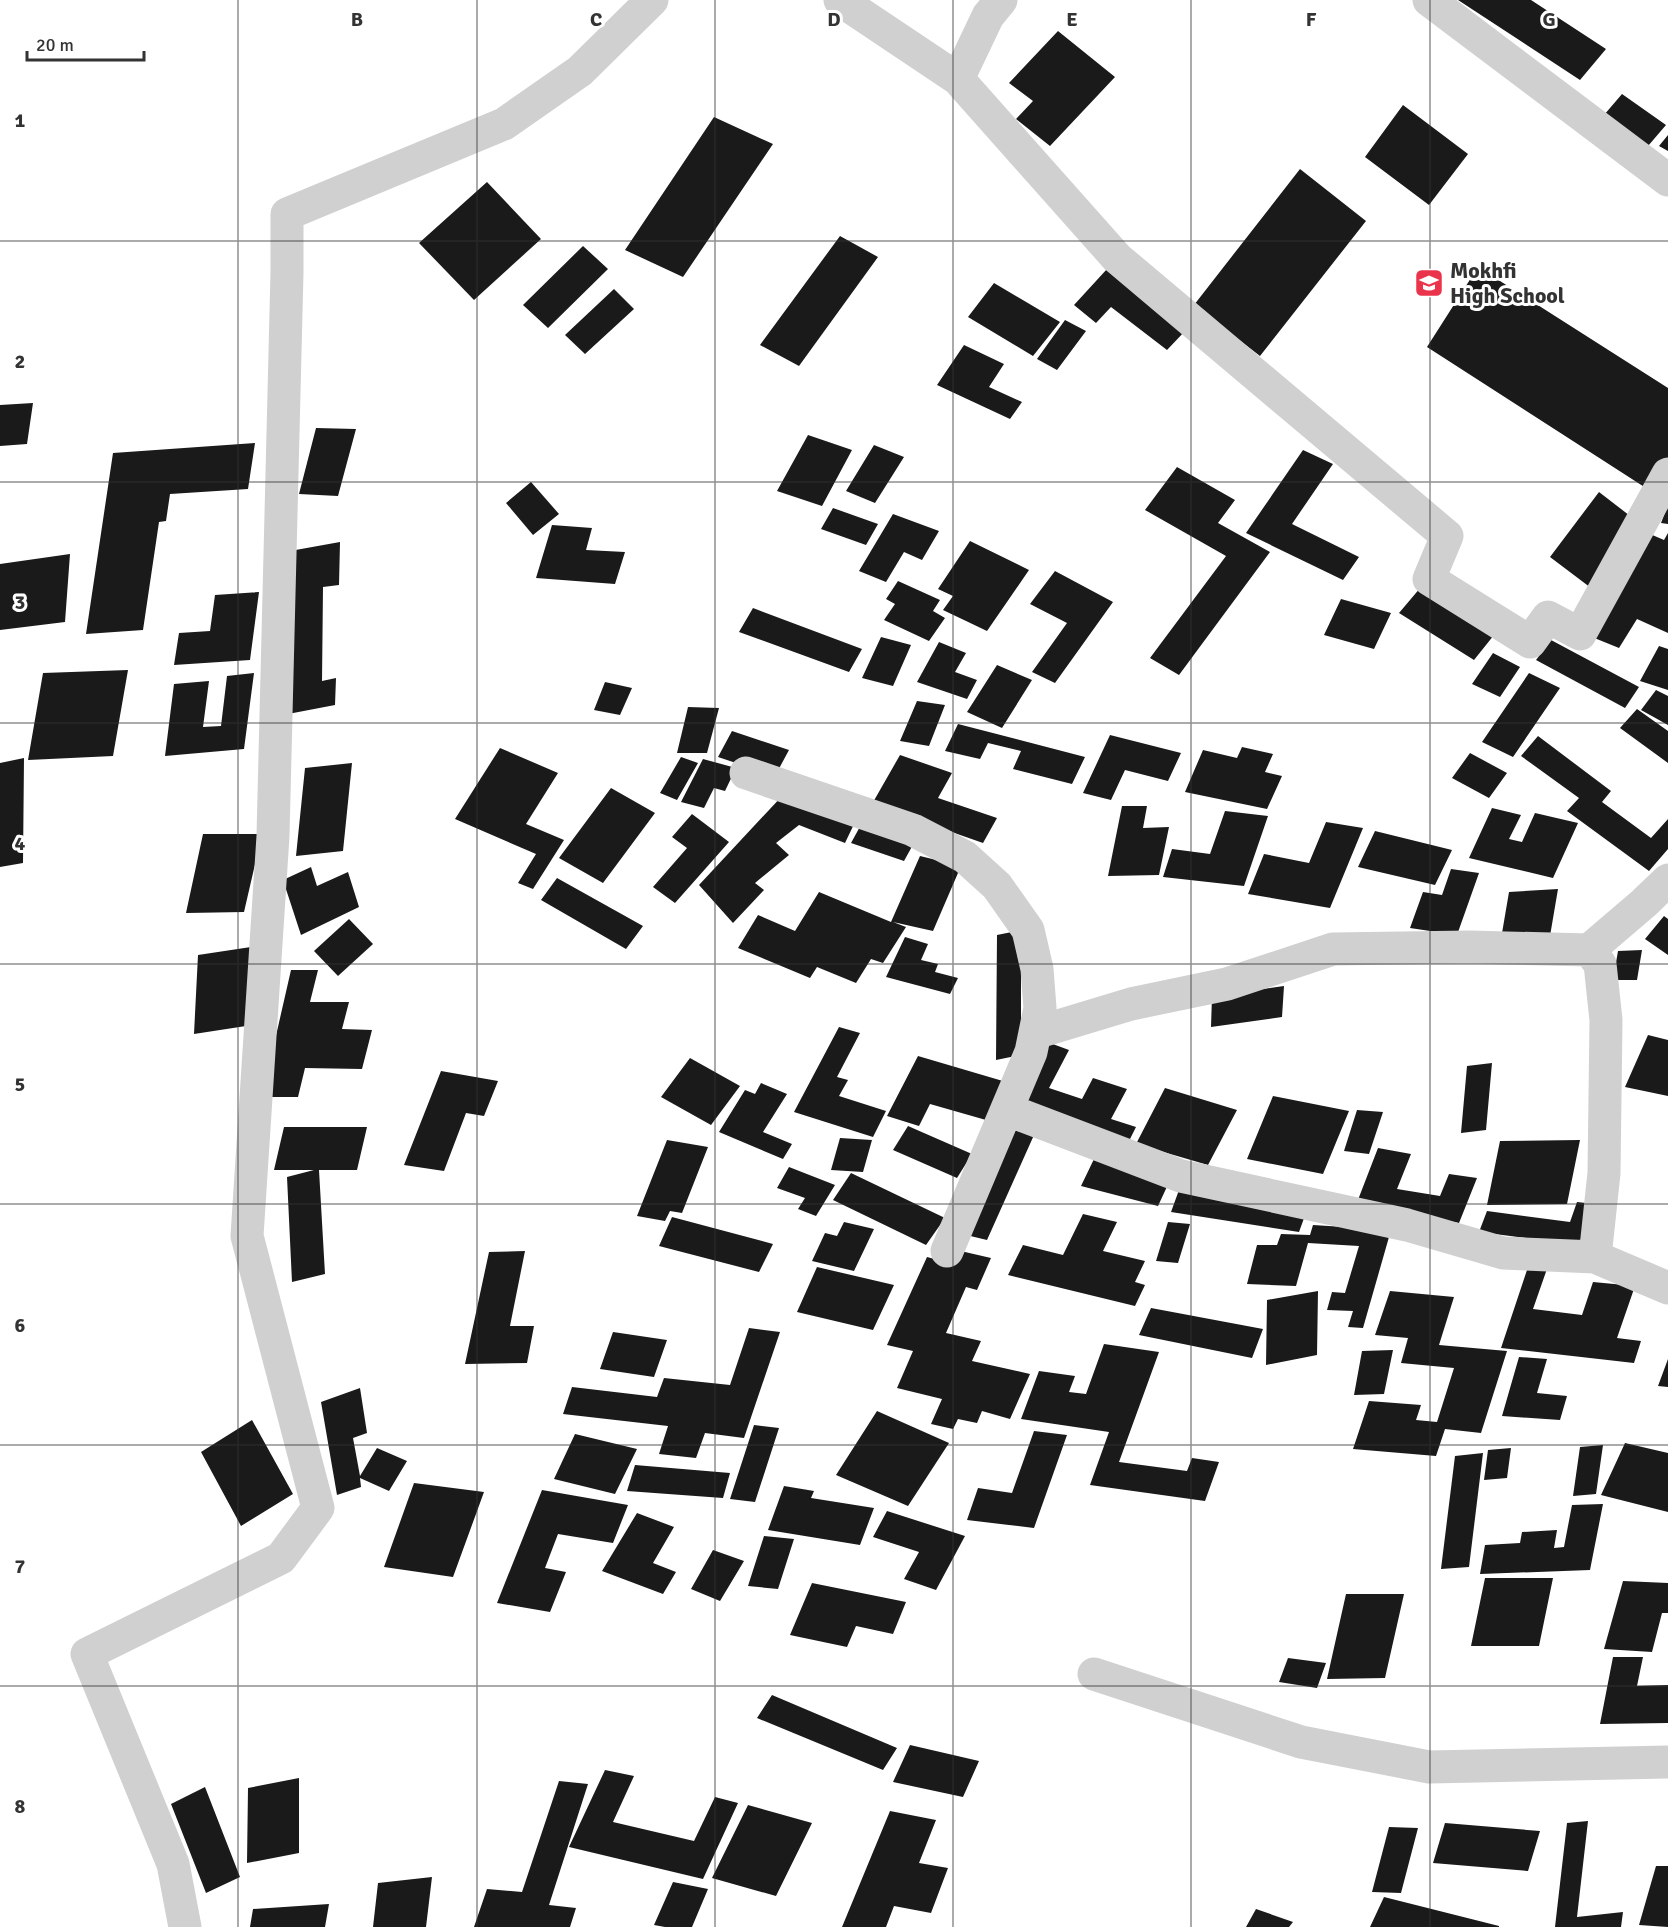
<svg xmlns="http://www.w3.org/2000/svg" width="1668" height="1927" font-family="Signika,sans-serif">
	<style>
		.building { fill: #1a1a1a }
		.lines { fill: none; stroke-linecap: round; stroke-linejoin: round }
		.minor { stroke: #d0d0d0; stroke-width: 33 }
		.grid { fill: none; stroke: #333; stroke-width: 1.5; stroke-opacity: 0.55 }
		.labels { text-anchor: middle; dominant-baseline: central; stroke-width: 6; stroke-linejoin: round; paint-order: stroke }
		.poi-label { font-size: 22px; font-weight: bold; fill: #333; stroke: #fff; text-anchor: start }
		.grid-label { font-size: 20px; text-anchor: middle; font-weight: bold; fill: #333; stroke: #fff; stroke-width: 6; stroke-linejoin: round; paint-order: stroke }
	</style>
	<rect width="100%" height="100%" fill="#fff"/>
	<!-- building -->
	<path class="building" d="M1458 0H1531L1606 49 1580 80Z
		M1058 31 1115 77 1050 146 1016 119 1033 101 1009 83Z
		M1622 94 1666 125 1648 146 1604 115Z
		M1403 105 1468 154 1429 205 1365 157Z
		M714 117 773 144 683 277 625 250Z
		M1668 135V151L1659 146Z
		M1300 169 1366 221 1260 356 1194 305Z
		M487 182 541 239 474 300 419 243Z
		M840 236 878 257 799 366 760 345Z
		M583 246 608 269 548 328 523 305Z
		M1478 267 1668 388V491L1663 499 1427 347Z
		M1107 269 1186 330 1167 350 1111 307 1096 323 1074 305Z
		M994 283 1060 322 1033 356 968 317Z
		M614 289 634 309 585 354 565 335Z
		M1065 320 1086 331 1057 370 1037 359Z
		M964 345 1004 364 989 387 1022 402 1010 419 937 385Z
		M33 403 27 444 0 446V405Z
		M316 428 356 429 338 496 299 494Z
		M808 435 852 450 822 506 777 491Z
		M255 443 248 489 170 494 166 521 159 522 143 630 86 634 113 453Z
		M874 445 904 457 875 503 846 491Z
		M1303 450 1333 464 1292 524 1359 557 1343 580 1246 533Z
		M1177 467 1235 500 1218 523 1270 552 1179 675 1150 658 1226 556 1145 510Z
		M531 482 559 514 533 535 506 503Z
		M1599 492 1647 529 1599 594 1550 557Z
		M1668 505V524L1661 523Z
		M833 508 878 524 866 545 821 529Z
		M893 514 939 531 922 560 904 552 886 582 859 571Z
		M552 525 592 528 586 550 625 552 615 584 536 578Z
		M1668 533V633L1637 619 1619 648 1587 635 1650 534 1664 540Z
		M970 541 1029 570 987 631 943 610 953 596 938 589Z
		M340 542 339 585 323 587 322 681 336 678 335 705 288 714 290 551Z
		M70 554 65 622 0 630V564Z
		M1055 571 1113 602 1055 683 1032 672 1067 623 1030 604Z
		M898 581 940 600 933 611 945 618 929 641 884 620 895 604 886 599Z
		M1421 587 1494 635 1474 660 1399 613Z
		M259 592 250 660 174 665 179 633 210 631 215 595Z
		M1341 599 1391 613 1374 649 1324 635Z
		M753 608 862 649 849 672 739 632Z
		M881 637 911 645 893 686 862 678Z
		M1551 640 1639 687 1625 708 1536 660Z
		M939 642 966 653 955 672 977 680 967 699 917 682Z
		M1659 646 1668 649V690L1640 681Z
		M1493 653 1520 667 1500 697 1472 684Z
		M997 665 1032 680 1002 728 967 712Z
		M128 670 113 756 28 760 43 673Z
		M254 673 244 749 165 756 174 684 209 681 203 727 221 726 227 676Z
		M1529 673 1560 688 1513 757 1482 742Z
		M605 682 632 688 620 715 594 710Z
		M1656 690 1668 696V725L1641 710Z
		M917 701 945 705 929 746 900 741Z
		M688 707 719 708 707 753H677Z
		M1637 709 1668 731V763L1620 728Z
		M958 724 1085 757 1072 784 1013 769 1021 751 988 743 980 759 945 751Z
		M732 731 789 750 775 776 718 757Z
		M1110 735 1181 753 1168 781 1125 770 1111 800 1083 793Z
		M1538 736 1611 791 1602 802 1651 838 1668 819V849L1649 871 1567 811 1579 798 1521 756Z
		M1242 747 1273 754 1265 772 1282 776 1267 809 1185 792 1203 750 1237 758Z
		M500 748 558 773 526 824 564 840 533 889 518 883 536 854 455 819Z
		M1470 753 1507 773 1489 798 1452 778Z
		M900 755 952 773 938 798 997 818 983 843 872 804Z
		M681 757 698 763 677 800 660 793Z
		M24 758 23 863 0 867V763Z
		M703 759 736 768 725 791 714 788 704 808 681 802Z
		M352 763 343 851 296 856 305 768Z
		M611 788 655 813 603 883 559 858Z
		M783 795 856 820 845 843 799 825 776 843 789 855 755 883 764 890 733 923 699 885Z
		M1122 806H1147L1143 828 1169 827 1159 875 1108 876Z
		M1492 808 1521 815 1509 839 1522 842 1535 813 1578 823 1553 878 1469 858Z
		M1225 811 1268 816 1244 886 1163 877 1172 849 1210 854Z
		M692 814 729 842 675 903 653 887 687 848 672 837Z
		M1326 822 1363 828 1330 908 1248 894 1264 854 1309 863Z
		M862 823 915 841 904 861 851 843Z
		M1375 831 1452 850 1435 885 1358 867Z
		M203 834H262L244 912 186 913Z
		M920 856 961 866 933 931 893 922 906 927 883 963 871 959 856 983 817 967 810 978 738 948 758 915 795 931 819 892 891 922Z
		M311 867 317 886 348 872 359 907 301 935 283 880Z
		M1451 869 1479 873 1457 935 1410 928 1423 892 1442 895Z
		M557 878 643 926 626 949 541 900Z
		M1558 889 1550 936 1501 939 1509 892Z
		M1664 916 1668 919V955L1645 939Z
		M349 919 373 944 338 976 314 951Z
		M1021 930V1055L996 1060 997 935Z
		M905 937 928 944 921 960 938 964 935 972 958 978 950 994 886 977Z
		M251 947 246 1026 194 1034 198 955Z
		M1642 950 1637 980H1613L1618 951Z
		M291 970H318L310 1002H349L342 1029 372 1030 362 1069 305 1068 298 1097H262Z
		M1284 986 1282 1017 1211 1027 1212 996Z
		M839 1027 860 1033 837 1077 848 1080 839 1096 886 1111 873 1137 794 1112Z
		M1648 1035 1668 1040V1096L1625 1087Z
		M1050 1043 1069 1050 1049 1088 1082 1099 1093 1078 1127 1089 1111 1119 1136 1127 1127 1145 1015 1108Z
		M918 1056 1013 1084 993 1122 930 1104 919 1126 887 1116Z
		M690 1058 740 1086 711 1125 661 1097Z
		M1492 1063 1486 1130 1461 1133 1467 1066Z
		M441 1071 498 1081 484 1116 466 1113 444 1171 404 1165Z
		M761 1083 787 1094 763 1132 792 1144 783 1159 719 1132 745 1090 755 1094Z
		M1165 1088 1237 1110 1208 1165 1136 1144Z
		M1273 1096 1349 1111 1323 1174 1247 1159Z
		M1357 1110 1383 1112 1369 1154 1344 1151Z
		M908 1126 972 1154 957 1178 893 1150Z
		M284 1127H367L357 1170H319L325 1274 292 1282 287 1177 314 1170H274Z
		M1009 1129 1034 1135 987 1240 962 1234Z
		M840 1138 872 1140 863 1172 831 1170Z
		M667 1140 708 1147 682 1213 670 1211 665 1221 637 1216Z
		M1580 1140 1567 1204 1487 1205 1500 1141Z
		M1378 1148 1411 1154 1397 1189 1440 1196 1449 1174 1477 1178 1459 1223 1356 1205Z
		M1094 1159 1171 1178 1158 1206 1081 1186Z
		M789 1167 835 1185 816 1216 798 1209 805 1198 777 1188Z
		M851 1173 945 1218 926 1245 833 1200Z
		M1179 1190 1307 1210 1299 1232 1171 1212Z
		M1577 1202 1595 1204 1581 1245 1479 1232 1487 1211 1570 1222Z
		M1083 1214 1117 1222 1103 1251 1145 1261 1135 1282 1145 1285 1135 1306 1008 1275 1023 1245 1063 1255Z
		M672 1217 773 1244 759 1272 659 1246Z
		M844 1222 874 1229 854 1271 812 1261 825 1233 837 1236Z
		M1168 1222 1190 1224 1178 1263 1156 1261Z
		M1313 1225 1391 1230 1363 1328 1348 1327 1353 1311 1327 1310 1332 1292 1345 1293 1359 1246 1308 1243 1296 1286 1247 1284 1257 1245H1277L1281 1234 1310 1235Z
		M952 1249 991 1258 977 1290 966 1287 946 1333 981 1341 972 1361 1030 1374 1010 1419 982 1411 977 1423 958 1419 953 1429 931 1424 942 1399 897 1388 913 1351 887 1345 927 1257 946 1262Z
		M525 1251 510 1326H534L527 1363 465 1364 489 1252Z
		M1529 1264 1548 1266 1533 1309 1582 1315 1593 1282 1635 1286 1617 1338 1641 1341 1634 1363 1501 1348Z
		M817 1267 894 1285 873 1330 797 1312Z
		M1318 1291 1317 1355 1266 1365 1267 1300Z
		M1390 1291 1454 1297 1439 1345 1507 1351 1481 1433 1445 1429 1436 1456 1353 1449 1369 1401 1421 1405 1416 1420 1437 1422 1454 1368 1401 1363 1408 1338 1375 1335Z
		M1151 1308 1263 1329 1252 1358 1139 1335Z
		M749 1328 780 1332 744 1438 705 1433 696 1458 659 1454 668 1426 563 1414 572 1387 657 1397 664 1378 730 1385Z
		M613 1332 667 1340 654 1377 600 1369Z
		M1104 1344 1159 1352 1119 1462 1187 1471 1192 1458 1219 1462 1205 1501 1090 1485 1109 1432 1021 1419 1039 1371 1075 1376 1069 1392 1086 1394Z
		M1393 1350 1384 1394 1354 1395 1362 1351Z
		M1519 1357 1547 1359 1537 1393 1567 1396 1560 1420 1502 1416Z
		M1668 1359V1387L1658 1386Z
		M360 1388 367 1433 353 1438 360 1476 377 1448 407 1461 389 1491 360 1478 361 1487 337 1495 321 1402Z
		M877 1411 949 1443 908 1506 836 1475Z
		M252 1420 293 1494 241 1526 201 1452Z
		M754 1425 779 1428 755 1502 730 1499Z
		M1034 1431 1067 1435 1034 1528 967 1520 978 1488 1012 1493Z
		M575 1434 637 1449 615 1494 554 1479Z
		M1625 1443 1668 1453V1512L1601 1495Z
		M1603 1445 1596 1494 1573 1496 1580 1447Z
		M1511 1448 1507 1478 1484 1480 1488 1450Z
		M1483 1453 1469 1567 1441 1569 1455 1456Z
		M635 1465 730 1473 723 1498 627 1491Z
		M414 1483 484 1492 453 1577 384 1567Z
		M784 1486 814 1491 811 1498 874 1508 860 1545 768 1530Z
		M542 1490 628 1505 613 1543 558 1534 545 1568 566 1572 550 1612 497 1603Z
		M1603 1504 1590 1570 1480 1574 1485 1545 1520 1543 1522 1532 1557 1530 1554 1548 1564 1547 1572 1505Z
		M887 1511 965 1536 936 1590 904 1579 919 1552 873 1537Z
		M637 1513 674 1527 653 1563 676 1572 663 1594 602 1571Z
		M764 1536 794 1539 778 1589 748 1586Z
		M713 1550 744 1561 720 1601 691 1589Z
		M1485 1578H1553L1539 1646H1471Z
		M1623 1581 1668 1583V1613H1662L1652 1652 1604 1649Z
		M812 1583 906 1602 893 1634 856 1626 847 1647 790 1635Z
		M1346 1594H1404L1385 1678 1327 1679Z
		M1613 1657H1643L1637 1686 1668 1685V1723L1600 1724Z
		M1288 1658 1326 1663 1317 1688 1279 1682Z
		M772 1695 897 1748 883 1770 757 1718Z
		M910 1745 979 1761 963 1797 893 1782Z
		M605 1770 634 1776 613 1822 694 1841 715 1797 738 1803 703 1879 569 1847Z
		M299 1778V1853L247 1863 248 1788Z
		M559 1781 588 1784 549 1905 576 1908 570 1927H474L487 1889 522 1892Z
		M205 1787 240 1877 206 1893 171 1804Z
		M748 1805 812 1823 776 1896 712 1878Z
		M890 1811 936 1820 919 1863 948 1868 931 1913 894 1906 886 1927H842Z
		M1588 1821 1577 1917 1623 1912 1621 1927H1555L1567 1823Z
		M1445 1823 1540 1831 1528 1871 1433 1863Z
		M1389 1827 1418 1828 1401 1893 1372 1892Z
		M1656 1866H1668V1927L1639 1925Z
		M432 1877 426 1927H373L378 1883Z
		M673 1882 708 1889 692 1927H665L654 1925Z
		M1384 1897 1499 1926V1927H1370Z
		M329 1904 325 1927H250L253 1909Z
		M1256 1909 1293 1922 1289 1927H1246Z"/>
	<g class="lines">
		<!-- minor -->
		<path class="minor" d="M840 0 958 79 988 16 1001 0
			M1429 0 1668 180
			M958 79 1117 258 1447 536 1429 579 1530 642 1548 617 1580 634 1668 474
			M746 773 913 830 965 857 997 886 1028 930 1037 969 1040 1008 1031 1052 947 1251
			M1589 950 1644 903 1668 880
			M1035 1033 1131 1004 1227 984 1333 949 1469 947 1589 950 1600 964 1606 1020 1604 1173 1595 1257
			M1008 1110 1181 1176 1407 1225 1503 1253 1595 1257 1668 1288
			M1094 1674 1301 1742 1429 1767 1668 1762
			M185 1927 173 1864 87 1654 281 1558 318 1508 247 1236 273 836 287 272V214L504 124 580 71 652 0"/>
	</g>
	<!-- grid -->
	<path class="grid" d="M238 0V1927M477 0V1927M715 0V1927M953 0V1927M1191 0V1927M1430 0V1927M0 241H1668M0 482H1668M0 723H1668M0 964H1668M0 1204H1668M0 1445H1668M0 1686H1668"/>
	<!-- icons -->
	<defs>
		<g id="school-square" transform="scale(1.5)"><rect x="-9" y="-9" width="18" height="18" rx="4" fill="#ea344b" stroke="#fff"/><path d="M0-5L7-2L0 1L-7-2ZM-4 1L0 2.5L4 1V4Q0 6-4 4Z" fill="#fff"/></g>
	</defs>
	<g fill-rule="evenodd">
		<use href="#school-square" x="1429" y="283"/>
	</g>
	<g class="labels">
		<!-- poi labels -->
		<g class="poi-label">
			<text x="1450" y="270">Mokhfi<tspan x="1450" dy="25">High School</tspan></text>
		</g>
	</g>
	<g class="grid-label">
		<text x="357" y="26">B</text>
		<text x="596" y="26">C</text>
		<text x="834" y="26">D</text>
		<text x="1072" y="26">E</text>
		<text x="1311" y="26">F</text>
		<text x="1549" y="26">G</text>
		<text x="20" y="127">1</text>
		<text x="20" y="368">2</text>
		<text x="20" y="609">3</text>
		<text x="20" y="850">4</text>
		<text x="20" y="1091">5</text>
		<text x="20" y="1332">6</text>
		<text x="20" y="1573">7</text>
		<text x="20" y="1813">8</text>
	</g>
	<!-- scale -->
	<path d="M27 51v9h117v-9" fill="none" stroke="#333333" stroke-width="3"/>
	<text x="36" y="51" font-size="18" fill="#333333" stroke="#ffffff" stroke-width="4.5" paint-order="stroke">20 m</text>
</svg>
